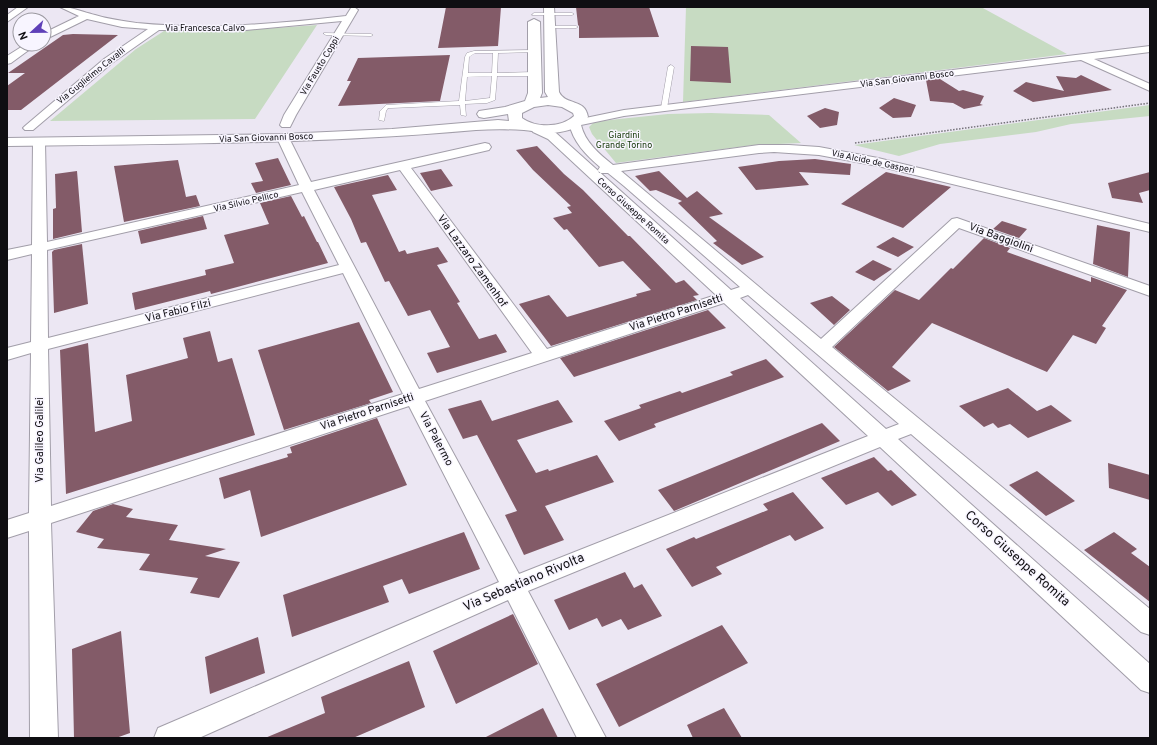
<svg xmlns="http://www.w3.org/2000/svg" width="1157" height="745" font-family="Overpass,sans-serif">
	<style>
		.green { fill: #c7dbc2 }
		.building { fill: #835b68 }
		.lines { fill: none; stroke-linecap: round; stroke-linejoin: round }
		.lane-casing { stroke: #a29ea9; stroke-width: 1 }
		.street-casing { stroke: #a29ea9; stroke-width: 2 }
		.secondary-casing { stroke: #a29ea9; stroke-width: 2 }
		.path { stroke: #747279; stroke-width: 1.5; stroke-dasharray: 1.5 1.5; stroke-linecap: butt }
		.lane { fill: #fff; fill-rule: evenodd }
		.street { fill: #fff; fill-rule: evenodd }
		.secondary { fill: #fff; fill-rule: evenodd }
		.labels { text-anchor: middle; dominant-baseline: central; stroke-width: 3; stroke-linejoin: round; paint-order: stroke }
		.far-street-label { font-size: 9px; fill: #0f0e12; stroke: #f8f5ff }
		.far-park-label { font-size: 9px; fill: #143807; stroke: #f8f5ff }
		.street-label { font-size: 11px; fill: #0f0e12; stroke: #f8f5ff }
		.near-street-label { font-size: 13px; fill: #0f0e12; stroke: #f8f5ff }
	</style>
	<rect width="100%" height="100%" fill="#ece7f3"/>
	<!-- green -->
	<path class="green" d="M686 7H981L1067 54 683 102Z
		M317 25 255 119 50 121 136 49 164 31H232Z
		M1150 105V116L1071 124 1036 132 940 144 899 156 854 145Z
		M711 113 769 115 801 143 754 145 616 163 592 134 589 127 594 122 619 119 668 114Z"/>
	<!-- building -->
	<path class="building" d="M446 7H501L498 46 438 48Z
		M576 7H649L659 37 579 38V26L578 25Z
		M73 34 118 35 21 110H7V86L25 73H8L63 35Z
		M691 46 728 47 731 83 690 81Z
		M450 55 440 101 338 106 351 81H347L358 58Z
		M1081 75 1112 90 1033 102 1013 91 1026 82 1064 91 1056 76 1076 78Z
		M940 79 959 91 963 90 984 96 980 104 983 105 964 109 953 103 930 101 926 80Z
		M894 98 916 105 911 117 893 118 879 108Z
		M825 108 839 112 837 125 820 128 807 116Z
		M537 146 564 174 583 190 628 236H630L676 283 684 280 699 295 693 296 697 300 551 346 519 304 549 295 567 317 637 296 636 294 651 290 623 261 599 267 567 229 564 230 553 218 572 213 567 207 571 206 533 170 516 150Z
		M278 158 291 185 256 193 251 183 263 181 255 163Z
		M815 159 851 164 850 175 799 172 809 185 756 190 738 167 779 161Z
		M178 160 186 197 196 195 200 206 124 222 114 166Z
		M441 169 453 186 431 191 420 173Z
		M77 171 82 232 53 239V209L56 208 55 174Z
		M659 171 687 198 697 191 723 214 709 217 764 257 742 265 713 243 717 241 678 203 682 201 656 190 650 191 635 176Z
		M886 172 951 187 903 228 841 204Z
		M1150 172V190L1139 193 1143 203 1112 198 1108 183Z
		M388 175 397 190 372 195 399 252 405 250 407 254 438 247 448 262 437 265 460 302 457 303 479 339 496 334 507 352 437 373 427 353 450 347 430 310 408 316 389 281 385 282 366 242 361 243 351 219 334 187Z
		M291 196 302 217 304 216 317 242H318L328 263 211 294 210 291 135 310 132 293 206 275 205 270 234 263 224 235 269 224 260 203Z
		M203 216 207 229 141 244 138 231Z
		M1002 221 1027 229 1019 238 993 229Z
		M1097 225 1130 232 1128 277 1093 264Z
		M893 237 914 247 898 257 876 247Z
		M984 238 1010 248 1007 252 1091 282V277L1127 290 1102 326 1106 328 1096 344 1073 335 1047 372 932 323 892 367 911 381 888 391 834 347 895 290 919 300 951 268 953 269Z
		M82 244 88 304 54 313 52 252 54 250Z
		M873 260 892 269 874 281 855 272Z
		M832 296 850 310 834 325 810 303Z
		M708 310 726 328 574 377 560 358Z
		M359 322 393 392 369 400 371 403 284 430 258 350Z
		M210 331 218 362 232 358 255 435 66 494 60 350 88 343 95 432 132 421 126 375 188 358 183 338Z
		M766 359 784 377 654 424 656 427 619 441 604 421 641 408 639 405 680 391 682 393 733 375 730 372Z
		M1008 388 1037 411 1051 405 1072 421 1028 438 1010 424 998 428 993 423 984 427 959 406Z
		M481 400 492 421 558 400 573 422 517 440 536 473 548 469 549 471 597 455 614 482 545 506 564 540 524 555 505 515 517 511 477 435 463 439 448 409Z
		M377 418 407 485 261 537 250 490 224 499 219 478 288 457 287 454 292 453 290 447Z
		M822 423 840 441 674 511 658 490Z
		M874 457 888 471 891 470 917 495 892 506 878 492 846 505 821 478Z
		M1108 463 1150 475V500L1109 488Z
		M1037 471 1075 501 1046 516 1009 485Z
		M793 492 824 528 795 541 790 535 716 567 722 574 692 587 666 549 694 537 696 539 768 510 763 504Z
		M113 504 133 509 126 517 178 525 169 540 226 549 205 556 240 562 219 598 190 593 198 578 139 570 150 554 97 548 104 539 76 532 93 511Z
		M464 532 480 569 409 594 402 579 383 586 389 602 292 637 283 595Z
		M1114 532 1137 549 1131 553 1150 567V602L1084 550Z
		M625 572 634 588 642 584 662 616 628 630 621 619 602 627 597 618 569 630 554 600Z
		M513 614 538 664 456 704 433 651Z
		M722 625 748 663 619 727 596 684Z
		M121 631 130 733 116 738H74L72 649Z
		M258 637 265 673 210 694 205 657Z
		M409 661 425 707 353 738H265L325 713 321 697Z
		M543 708 558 738H484Z
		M724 708 742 738H693L687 725Z"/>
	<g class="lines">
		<!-- lane casing -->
		<g class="lane-casing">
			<path id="lane" d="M534 13H572L574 14 572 15H532Z
				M547 26H576L578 27 576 28H549Z
				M324 33 371 34 373 35 371 36 326 35 324 34Z
				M534 50 536 51V52L498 53 497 73 534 72 537 74 534 76H497L495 100 487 103 465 104 466 116 461 115 460 105 391 108H388L386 111 384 121 379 120 380 111 386 105 459 101 465 57 467 53 474 51ZM475 53H493L492 73H468L469 57ZM492 76 490 98 465 101 467 77Z
				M671 65 674 67 667 108 664 110 661 108 668 67Z"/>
		</g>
		<!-- street casing -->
		<g class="street-casing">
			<path id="street" d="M18 7H28L7 22V15Z
				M60 7C73 7 82 12 95 15 108 19 123 21 137 23 206 30 277 24 346 16L351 8 354 7 358 10 296 115 290 127H282L280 125 284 115 342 21 246 30H159L112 63 33 130H25L23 128 25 126 104 59 148 29 122 27 87 19 44 40V33L79 16Z
				M26 44H37L11 63 7 64V56Z
				M1150 46V52L1094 59 1150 84V91L1081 60 624 116 581 125C585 142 599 154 613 165L759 145H789L819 147 878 158 1150 224V232L878 166 819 155 774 152 759 153 621 171 821 339 952 219 957 218 1150 286V296L959 228 832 347 1150 609V635L1141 632 911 434 898 439 1150 664V693L1141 690 880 447 528 591 606 738H577L508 600 199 738H154L158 728 499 582 409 406 51 523 58 738H30L29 531 7 538V520L29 513 31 353 7 360V348L31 342 32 254 7 260V250L32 245 33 142 35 139H43L45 142 47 242 299 185 277 138 279 135H287L289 138 311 182 485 143 489 144 491 147 489 150 411 168 547 349 716 295 548 139 533 132 531 129 533 126H541L556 133 731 290 740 287 624 186 608 173H599L598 170 600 167C586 155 573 142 569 123L571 121 624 110ZM400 170 532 353 419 389 314 190ZM302 192 339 265 48 338 47 250ZM343 273 403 394 51 506 48 349ZM748 295 899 424 886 429 740 298ZM724 303 868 436 519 574 425 401Z"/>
		</g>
		<!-- secondary casing -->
		<g class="secondary-casing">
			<path id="secondary" d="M544 7H554L559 92C566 106 585 98 588 117 581 127 571 130 560 132 547 135 536 131 524 130 507 129 492 129 476 130 320 144 163 144 7 146V138L283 134 392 129 498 120 509 121 508 114 484 118 479 117 477 114 479 111 505 107 525 101 528 93V22L534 19 540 22 542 93 540 98 548 97 545 92ZM548 105 562 107 573 113 574 116C561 128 536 128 522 118V113L534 107Z"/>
		</g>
		<!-- path -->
		<path class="path" d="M855 143 1150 103"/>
		<!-- lane -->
		<use href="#lane" class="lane"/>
		<!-- street -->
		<use href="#street" class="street"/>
		<!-- secondary -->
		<use href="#secondary" class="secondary"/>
	</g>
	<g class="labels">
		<!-- far-street labels -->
		<g class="far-street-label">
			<text x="205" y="28">Via Francesca Calvo</text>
			<text transform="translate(320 66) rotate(-59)">Via Fausto Coppi</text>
			<text transform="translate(91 76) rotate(-39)">Via Guglielmo Cavalli</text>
			<text transform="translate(907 79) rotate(-7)">Via San Giovanni Bosco</text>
			<text transform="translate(266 138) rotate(-2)">Via San Giovanni Bosco</text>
			<text transform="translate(873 162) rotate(12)">Via Alcide de Gasperi</text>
			<text transform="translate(246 202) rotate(-13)">Via Silvio Pellico</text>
			<text transform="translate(633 211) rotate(42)">Corso Giuseppe Romita</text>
		</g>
		<!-- far-park labels -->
		<g class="far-park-label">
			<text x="624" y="135">Giardini<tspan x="624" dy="10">Grande Torino</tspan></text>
		</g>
		<!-- street labels -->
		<g class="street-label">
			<text transform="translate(1001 238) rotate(20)">Via Baggiolini</text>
			<text transform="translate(472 261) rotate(54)">Via Lazzaro Zamenhof</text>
			<text transform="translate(178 311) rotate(-14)">Via Fabio Filzi</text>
			<text transform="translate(676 313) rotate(-18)">Via Pietro Parnisetti</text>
			<text transform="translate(367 412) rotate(-18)">Via Pietro Parnisetti</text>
			<text transform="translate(436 439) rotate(62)">Via Palermo</text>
			<text transform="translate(40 440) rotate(-90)">Via Galileo Galilei</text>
		</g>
		<!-- near-street labels -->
		<g class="near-street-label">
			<text transform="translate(1017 559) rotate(42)">Corso Giuseppe Romita</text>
			<text transform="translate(524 583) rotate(-23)">Via Sebastiano Rivolta</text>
		</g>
	</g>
	<!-- border -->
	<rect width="1157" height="745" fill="none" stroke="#0f0e12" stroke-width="16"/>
	<!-- north arrow -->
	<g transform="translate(32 32) rotate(248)"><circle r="19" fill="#f8f5ff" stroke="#9b99a0"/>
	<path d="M0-3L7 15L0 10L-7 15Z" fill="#5f40b8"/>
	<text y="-6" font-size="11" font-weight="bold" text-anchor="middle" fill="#0f0e12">N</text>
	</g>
</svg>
